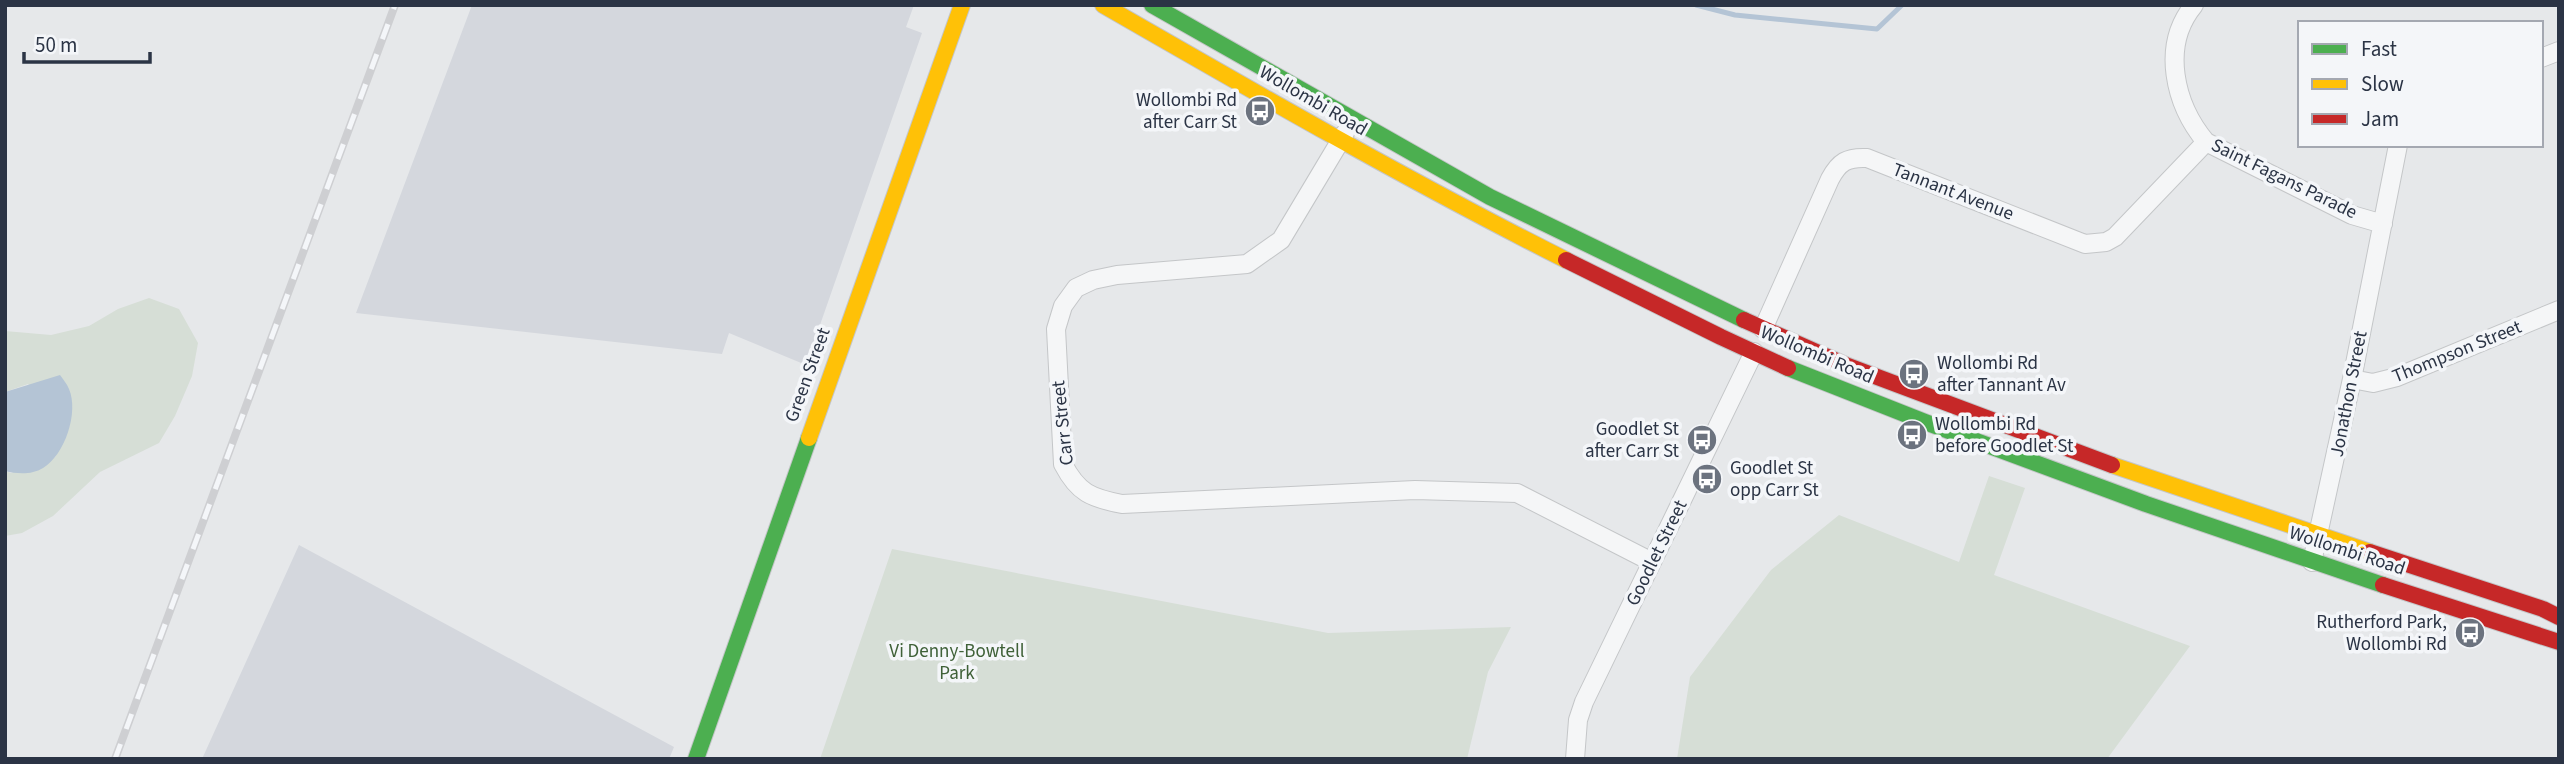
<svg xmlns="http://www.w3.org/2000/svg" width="2564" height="764" font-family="'Source Sans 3',sans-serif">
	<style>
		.built { fill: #d4d7dd }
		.green { fill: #d6ded6 }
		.water { fill: #b4c4d5 }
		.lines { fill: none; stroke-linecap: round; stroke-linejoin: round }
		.stream { stroke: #b4c4d5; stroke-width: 5 }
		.street-casing { stroke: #c4c6c8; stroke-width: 20 }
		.fast-casing { stroke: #c4c6c8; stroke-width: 18 }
		.slow-casing { stroke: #c4c6c8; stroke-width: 18 }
		.jam-casing { stroke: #c4c6c8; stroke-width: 18 }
		.street { stroke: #f5f6f7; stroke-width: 18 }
		.fast { stroke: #4caf50; stroke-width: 16 }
		.slow { stroke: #ffc107; stroke-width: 16 }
		.jam { stroke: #c62828; stroke-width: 16 }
		.rail-casing { stroke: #cecfd2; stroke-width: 8 }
		.rail { stroke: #f4f6f9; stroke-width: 5; stroke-dasharray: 16; stroke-linecap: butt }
		.labels { text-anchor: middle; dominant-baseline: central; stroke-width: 7; stroke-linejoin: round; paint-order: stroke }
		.poi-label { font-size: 19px; fill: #2b3445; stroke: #f4f6f9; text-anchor: end }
		.street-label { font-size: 19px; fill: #2b3445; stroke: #f4f6f9 }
		.park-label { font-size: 19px; fill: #3f6138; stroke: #f4f6f9 }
	</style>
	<rect width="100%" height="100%" fill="#e6e8ea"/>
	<!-- built -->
	<path class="built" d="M472 5H914L906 27 922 33 806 365 729 333 722 354 356 313Z
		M299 545 674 747 669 759H202Z"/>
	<!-- green -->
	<path class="green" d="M149 298 179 309 198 343 192 376 175 416 159 443 100 472 53 516 22 533 5 536V471L11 473 55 457 70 425 28 384 5 392V331L51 335 89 326 118 309Z
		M1989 476 2025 488 1994 575 2190 646 2107 759H1677L1690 677 1771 570 1839 515 1959 562Z
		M892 549 1328 633 1511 627 1488 672 1467 759H820Z"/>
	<!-- water -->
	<path class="water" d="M60 375C63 379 67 384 69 389 79 412 65 455 43 468 32 475 17 474 5 471V392Z"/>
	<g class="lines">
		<!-- stream -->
		<path class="stream" d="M1696 5 1735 15 1877 29 1902 5"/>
		<!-- street casing -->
		<g class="street-casing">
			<path id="street" d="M2194 5C2160 46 2175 105 2206 142L2352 215 2383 224
				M2541 58 2559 51
				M1345 133 1281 240 1247 264 1117 275 1093 280 1076 288 1063 306 1056 329 1063 464C1078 493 1091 498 1122 504L1415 490 1517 493 1652 562
				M1763 329 1830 179C1839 162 1847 157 1867 158L2085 244 2106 242 2115 237 2206 142
				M2352 379 2373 383 2397 377 2559 310
				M2312 562 2352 379 2398 145
				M1575 759 1578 720 1584 702 1754 352"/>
		</g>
		<!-- fast casing -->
		<g class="fast-casing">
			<path id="fast" d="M1152 5 1490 197 1744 320
				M1788 368 1925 422 2146 504 2383 585
				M696 759 809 438"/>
		</g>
		<!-- slow casing -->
		<g class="slow-casing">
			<path id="slow" d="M1103 5C1256 93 1409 181 1566 260
				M809 438 962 5
				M2112 465 2370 552"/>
		</g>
		<!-- jam casing -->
		<g class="jam-casing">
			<path id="jam" d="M1566 260 1721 337 1788 368
				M1744 320 1848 366 2112 465
				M2370 552 2543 609 2559 617
				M2383 585 2559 642"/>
		</g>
		<!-- street -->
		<use href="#street" class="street"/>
		<!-- fast -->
		<use href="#fast" class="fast"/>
		<!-- slow -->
		<use href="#slow" class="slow"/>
		<!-- jam -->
		<use href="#jam" class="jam"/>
		<!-- rail casing -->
		<g class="rail-casing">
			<path id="rail" d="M115 759 395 5"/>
		</g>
		<!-- rail -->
		<use href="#rail" class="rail"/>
	</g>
	<!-- icons -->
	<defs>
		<g id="bus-disc" transform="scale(1.575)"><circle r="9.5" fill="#6c737f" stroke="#f4f6f9"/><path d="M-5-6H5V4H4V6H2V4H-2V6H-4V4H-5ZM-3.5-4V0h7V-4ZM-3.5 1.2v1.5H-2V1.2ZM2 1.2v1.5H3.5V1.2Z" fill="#fff"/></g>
	</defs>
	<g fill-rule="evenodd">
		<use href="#bus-disc" x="1260" y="111"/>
		<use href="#bus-disc" x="1914" y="374"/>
		<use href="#bus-disc" x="1912" y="435"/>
		<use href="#bus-disc" x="1702" y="440"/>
		<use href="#bus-disc" x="1707" y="479"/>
		<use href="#bus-disc" x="2470" y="633"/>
	</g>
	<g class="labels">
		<!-- poi labels -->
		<g class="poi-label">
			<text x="1237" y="100">Wollombi Rd<tspan x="1237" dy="22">after Carr St</tspan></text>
			<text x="1937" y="363" text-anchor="start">Wollombi Rd<tspan x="1937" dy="22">after Tannant Av</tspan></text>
			<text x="1935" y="424" text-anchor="start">Wollombi Rd<tspan x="1935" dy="22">before Goodlet St</tspan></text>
			<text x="1679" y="429">Goodlet St<tspan x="1679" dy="22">after Carr St</tspan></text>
			<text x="1730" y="468" text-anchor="start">Goodlet St<tspan x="1730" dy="22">opp Carr St</tspan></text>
			<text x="2447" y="622">Rutherford Park,<tspan x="2447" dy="22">Wollombi Rd</tspan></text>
		</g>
		<!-- street labels -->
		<g class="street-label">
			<text transform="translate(1313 101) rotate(30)">Wollombi Road</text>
			<text transform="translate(2284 179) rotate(26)">Saint Fagans Parade</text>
			<text transform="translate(1953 192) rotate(21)">Tannant Avenue</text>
			<text transform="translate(2457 352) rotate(-22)">Thompson Street</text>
			<text transform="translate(1817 355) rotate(23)">Wollombi Road</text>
			<text transform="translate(808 375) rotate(-70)">Green Street</text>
			<text transform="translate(2349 394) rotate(-79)">Jonathon Street</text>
			<text transform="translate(1063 423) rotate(-96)">Carr Street</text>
			<text transform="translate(2347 551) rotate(18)">Wollombi Road</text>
			<text transform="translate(1657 553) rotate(-64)">Goodlet Street</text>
		</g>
		<!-- park labels -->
		<g class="park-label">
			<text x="957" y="651">Vi Denny-Bowtell<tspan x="957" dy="22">Park</tspan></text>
		</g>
	</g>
	<!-- border -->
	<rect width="2564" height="764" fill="none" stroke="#2b3445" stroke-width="14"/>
	<!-- legend -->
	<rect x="2298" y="21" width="245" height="126" fill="#f4f6f9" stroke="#a4a8b1" stroke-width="2"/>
	<rect x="2312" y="44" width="35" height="10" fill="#4caf50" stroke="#a4a8b1" stroke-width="2"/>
	<text x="2361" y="56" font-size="21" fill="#2b3445">Fast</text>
	<rect x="2312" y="79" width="35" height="10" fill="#ffc107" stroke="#a4a8b1" stroke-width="2"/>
	<text x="2361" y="91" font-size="21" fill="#2b3445">Slow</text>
	<rect x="2312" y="114" width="35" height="10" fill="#c62828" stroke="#a4a8b1" stroke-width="2"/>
	<text x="2361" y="126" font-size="21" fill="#2b3445">Jam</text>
	<!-- scale -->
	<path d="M24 52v10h126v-10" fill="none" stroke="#2b3445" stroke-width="3.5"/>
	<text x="35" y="52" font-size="21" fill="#2b3445" stroke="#f4f6f9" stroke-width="5" paint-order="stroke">50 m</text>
</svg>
